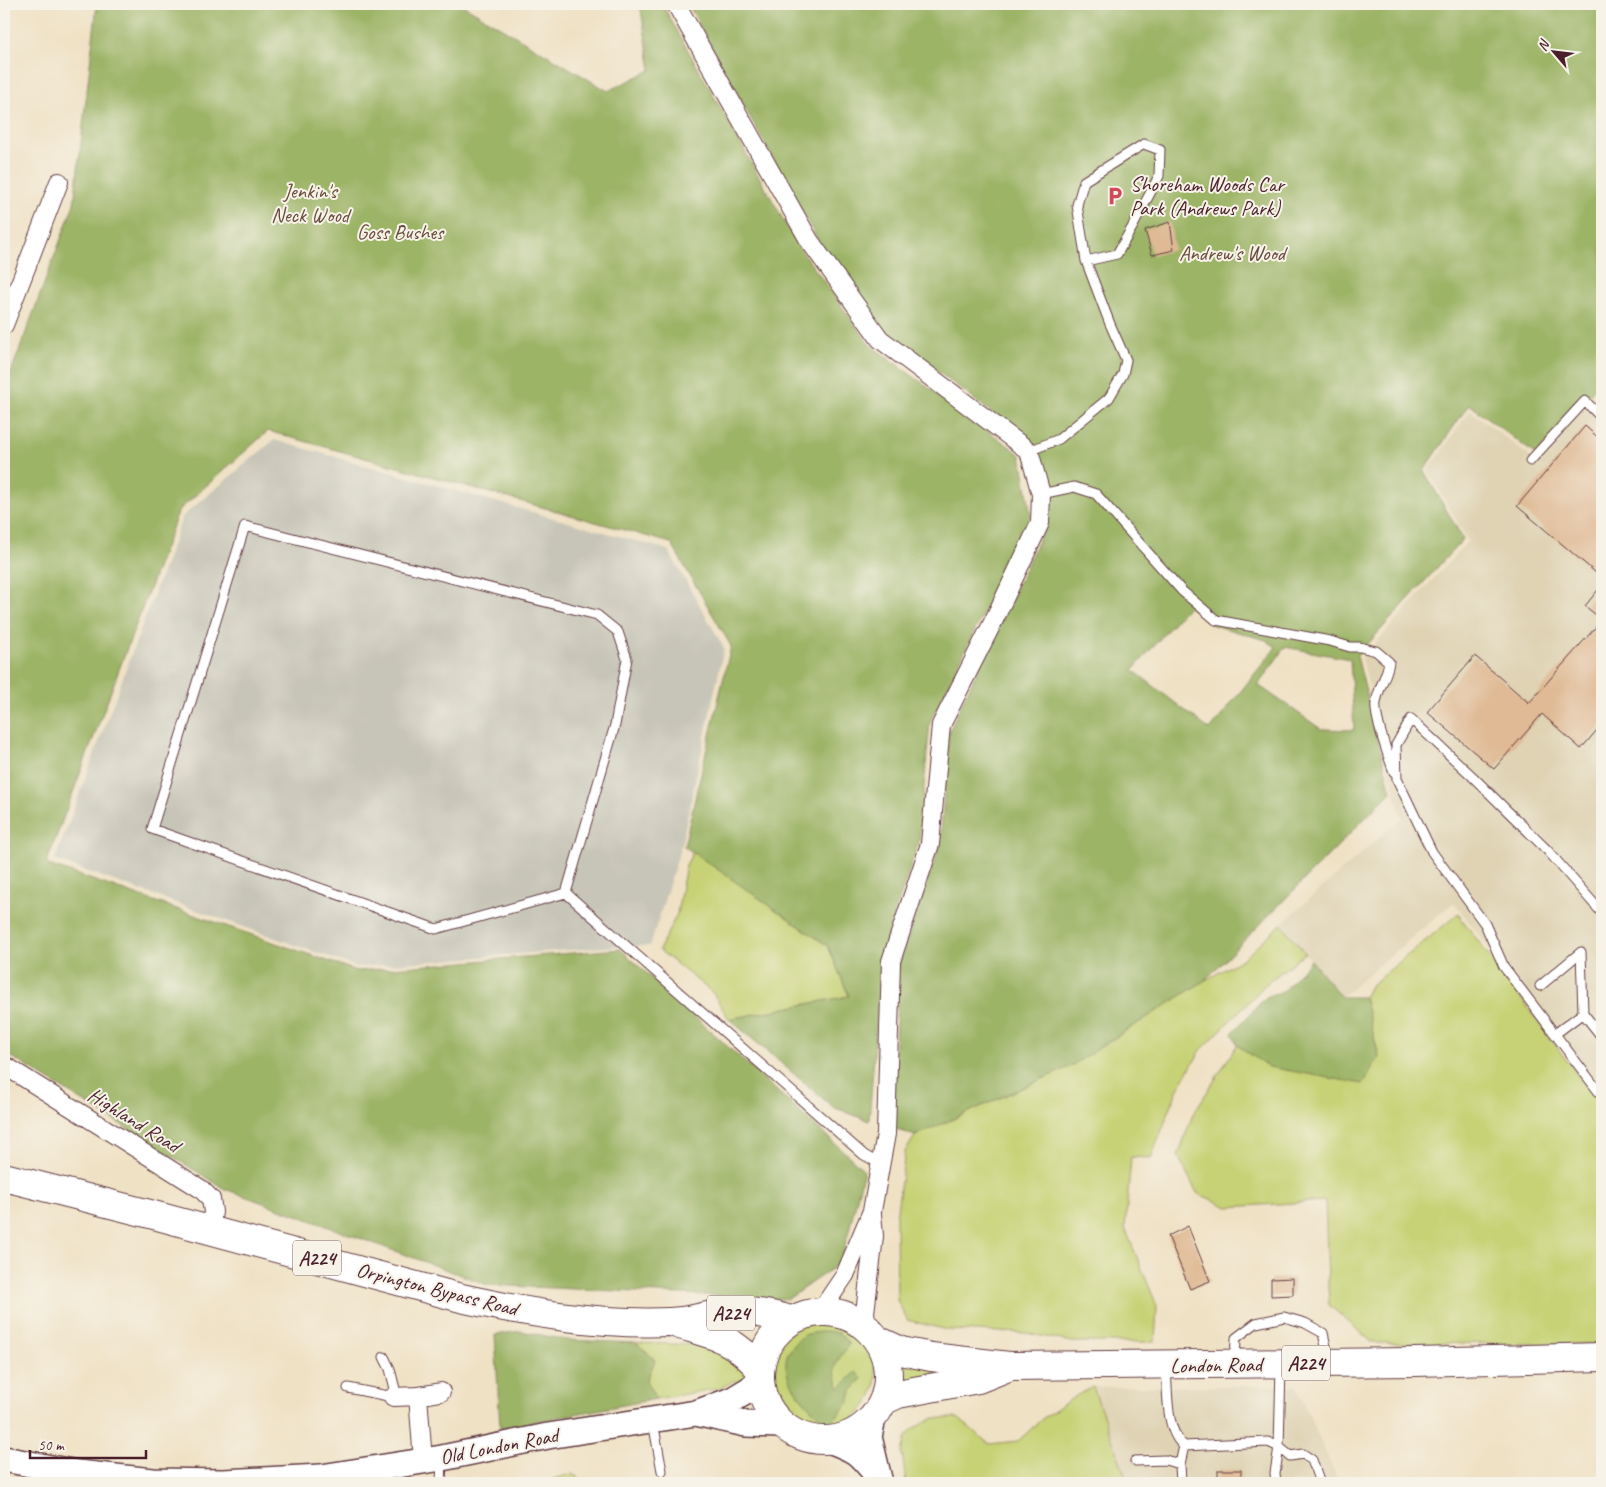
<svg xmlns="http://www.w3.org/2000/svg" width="1606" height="1487" font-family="Caveat,sans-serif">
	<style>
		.built { fill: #dfd3b4 }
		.industrial { fill: #c7c5b8 }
		.green { fill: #c6d274; stroke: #887850 }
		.forest { fill: #9cb466; stroke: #736a48; fill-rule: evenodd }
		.building { fill: #dfba94 }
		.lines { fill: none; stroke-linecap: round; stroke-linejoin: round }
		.lane-casing { stroke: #633c42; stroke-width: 11 }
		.street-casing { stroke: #633c42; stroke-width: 20 }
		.secondary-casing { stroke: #633c42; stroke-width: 28 }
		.primary-casing { stroke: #633c42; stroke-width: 30 }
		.lane { stroke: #fff; stroke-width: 9 }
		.street { stroke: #fff; stroke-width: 18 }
		.secondary { stroke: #fff; stroke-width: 25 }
		.primary { stroke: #fff; stroke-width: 28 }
		.labels { text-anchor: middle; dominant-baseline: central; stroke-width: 4; stroke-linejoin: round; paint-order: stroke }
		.shield { fill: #f7f3e8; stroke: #7e5f64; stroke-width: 1 }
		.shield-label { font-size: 20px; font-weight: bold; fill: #4a1f2b }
		.poi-label { font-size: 21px; fill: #4a1f2b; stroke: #f7f3e8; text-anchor: start }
		.park-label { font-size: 21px; fill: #694c3d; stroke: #f7f3e8 }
		.street-label { font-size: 21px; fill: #4a1f2b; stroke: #f7f3e8 }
	</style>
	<rect width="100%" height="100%" fill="#f7f3e8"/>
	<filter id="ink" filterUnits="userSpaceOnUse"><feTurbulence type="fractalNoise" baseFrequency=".02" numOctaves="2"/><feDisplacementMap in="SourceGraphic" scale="10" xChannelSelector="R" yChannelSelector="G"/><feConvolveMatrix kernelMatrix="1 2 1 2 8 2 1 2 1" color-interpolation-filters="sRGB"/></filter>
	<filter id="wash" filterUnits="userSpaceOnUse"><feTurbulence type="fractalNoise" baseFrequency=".0096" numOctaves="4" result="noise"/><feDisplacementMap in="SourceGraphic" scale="20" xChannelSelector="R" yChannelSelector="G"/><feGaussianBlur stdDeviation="1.12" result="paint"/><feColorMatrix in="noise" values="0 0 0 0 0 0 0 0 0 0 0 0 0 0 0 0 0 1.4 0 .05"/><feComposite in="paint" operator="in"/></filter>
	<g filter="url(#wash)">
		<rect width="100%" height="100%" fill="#efe1c4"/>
		<!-- built -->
		<path class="built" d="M1602 387V1099L1454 902 1341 997 1281 924 1402 818 1388 767 1362 658 1468 541 1428 471 1470 410 1535 461Z
			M1296 1386 1339 1483H1125L1093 1387Z"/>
		<!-- industrial -->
		<path class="industrial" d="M274 440 668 550 724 648 681 846 650 946H619L357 967 55 860 183 516Z"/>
		<!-- green -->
		<path class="green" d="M693 852 828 946 849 996 729 1019 713 993 659 950 677 914 686 865Z
			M1458 914 1602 1108V1342L1600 1344 1373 1343 1329 1305 1325 1201 1228 1207 1197 1193 1178 1156 1193 1114 1237 1045 1269 1067 1379 1057 1364 997 1370 986Z
			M1281 924 1305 953 1266 984 1201 1050 1178 1088 1151 1158 1131 1157 1125 1228 1157 1306 1155 1342H1072L1026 1333 947 1330 907 1320 897 1300 896 1218 905 1152 915 1136 1069 1067 1204 981 1244 958Z
			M770 1375a53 53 0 1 1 106 0a53 53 0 1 1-106 0Z
			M636 1343 705 1345 720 1349 745 1372 744 1378 737 1385 735 1380 721 1388 656 1399 646 1381 655 1360Z
			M897 1361 976 1368 898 1383Z
			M1093 1387 1128 1483H906L902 1452 906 1437 914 1428 934 1418H958L989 1444 1018 1441 1043 1418 1074 1397Z
			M572 1474 585 1481V1483H550L552 1479Z"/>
		<!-- forest -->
		<path class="forest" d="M97 4H461L608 91 651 70 640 4H662L798 246 870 345 1021 455 1031 516 930 722 919 841 888 933 881 962 869 1121 833 1107 729 1019 849 996 828 946 684 846 731 646 671 543 268 431 179 510 46 864 357 971 620 949 864 1170 841 1262 788 1299 488 1285 225 1189 4 1052V391L74 204Z
			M688 4H1602V380L1536 455 1469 404 1424 471 1463 539 1357 656 1391 792 1204 981 1069 1067 915 1136 891 1127 899 964 940 845 949 731 1046 524 1048 500 1041 459 1029 441 885 331 821 246ZM1188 606 1213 625 1266 640 1276 647 1210 730 1133 670ZM1285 647 1350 659 1354 730 1321 729 1258 685Z
			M1311 960 1341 997H1364L1379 1057 1363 1084 1269 1067 1237 1045 1232 1033 1266 997 1283 991Z
			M520 1331 567 1340 636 1343 655 1360 646 1381 656 1399 500 1428 495 1335Z
			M826 1331 839 1333 849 1344C837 1363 830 1365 840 1388L856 1372 862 1378 852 1391 849 1403 829 1424C811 1410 777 1379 788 1353 792 1347 799 1340 803 1335Z"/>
		<g id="blocks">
			<!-- building -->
			<path class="building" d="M1170 222 1174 250 1152 255 1145 230Z
				M1585 426 1602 441V578L1517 506Z
				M1602 585V724L1581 749 1542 714 1494 769 1427 712 1475 656 1529 703 1602 620 1585 606Z
				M1188 1226 1210 1281 1190 1289 1168 1236Z
				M1293 1278V1295L1271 1296V1279Z
				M1218 1470H1241V1483H1218Z"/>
		</g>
	</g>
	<g filter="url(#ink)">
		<use href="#blocks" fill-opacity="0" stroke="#633c42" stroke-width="1"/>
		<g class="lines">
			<!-- lane casing -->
			<g class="lane-casing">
				<path id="lane" d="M1029 451 1059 439 1109 398 1123 374 1126 360 1110 324 1086 261 1077 205 1084 181 1144 144 1160 150 1159 176 1133 226 1117 254 1086 261
					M1530 461 1585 401 1602 418
					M1041 494 1074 487 1096 494 1182 591 1216 620 1330 641 1350 647H1360L1376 651 1389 662C1387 676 1378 688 1376 703 1374 716 1389 759 1394 772
					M245 526 597 615 618 632 627 659 615 725 566 893 436 929 152 829Z
					M566 893 864 1155 880 1164
					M1602 913 1548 851 1472 776 1411 719 1396 745 1397 779 1432 852 1485 924 1504 967 1602 1096
					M1540 986 1581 952
					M1583 1013 1602 1037
					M1555 1034 1583 1013 1581 952
					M384 1357 390 1369 397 1397
					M1235 1362 1236 1338 1256 1323 1284 1317 1305 1323 1323 1333 1329 1360
					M1166 1367C1168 1390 1165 1431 1184 1446L1268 1442 1279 1447 1290 1456 1303 1454 1312 1460 1320 1483
					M348 1388 393 1397
					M653 1422 662 1471
					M1135 1461 1165 1460 1180 1464
					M441 1483 442 1460
					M1181 1483 1180 1464 1184 1446
					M1276 1483 1275 1473 1279 1447 1281 1367"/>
			</g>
			<!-- street casing -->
			<g class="street-casing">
				<path id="street" d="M676 4 809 240 880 339 1029 451 1041 494 1040 523 992 624 941 725 930 844 891 961 886 1134 872 1211 845 1275 822 1309
					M4 325 59 182
					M4 1065 201 1189 211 1199 213 1212 210 1229
					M868 1329 865 1313 874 1236 872 1214
					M418 1396 423 1461
					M393 1397 418 1396 441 1392"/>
			</g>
			<!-- secondary casing -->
			<g class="secondary-casing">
				<path id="secondary" d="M696 1413 746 1424 781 1425
					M873 1418 869 1437 880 1483
					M829 1440C856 1450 858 1452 876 1474
					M4 1459 77 1473 153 1481 223 1482 321 1477 442 1458 548 1436 696 1413 732 1400 760 1383"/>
			</g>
			<!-- primary casing -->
			<g class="primary-casing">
				<path id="primary" d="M4 1177 150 1214 461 1298C529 1313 599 1325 669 1322 687 1322 705 1316 722 1313 745 1310 768 1313 790 1320
					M760 1376a64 64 0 1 1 128 0a64 64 0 1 1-128 0Z
					M677 1324C716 1336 732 1337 760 1369
					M877 1340 901 1351 931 1357 1009 1366 1416 1362 1602 1357
					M883 1401 898 1394 978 1379 1008 1367"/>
			</g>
			<!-- lane -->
			<use href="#lane" class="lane"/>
			<!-- street -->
			<use href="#street" class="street"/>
			<!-- secondary -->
			<use href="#secondary" class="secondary"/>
			<!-- primary -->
			<use href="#primary" class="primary"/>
		</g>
	</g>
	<!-- icons -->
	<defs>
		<g id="parking-bare" transform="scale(1.5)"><path d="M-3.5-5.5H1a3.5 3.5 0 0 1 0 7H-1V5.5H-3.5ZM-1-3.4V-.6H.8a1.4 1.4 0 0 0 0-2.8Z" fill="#d1495b" stroke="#f7f3e8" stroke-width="2.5" paint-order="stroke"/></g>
	</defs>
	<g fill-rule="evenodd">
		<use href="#parking-bare" x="1115" y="196"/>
	</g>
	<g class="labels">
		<!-- shield labels -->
		<g class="shield">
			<rect x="293" y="1240.5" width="48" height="35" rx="4"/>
			<rect x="707" y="1295.5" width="48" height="35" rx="4"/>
			<rect x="1282" y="1345.5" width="48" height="35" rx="4"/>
		</g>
		<g class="shield-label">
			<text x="317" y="1258">A224</text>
			<text x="731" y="1313">A224</text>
			<text x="1306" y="1363">A224</text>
		</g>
		<!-- poi labels -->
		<g class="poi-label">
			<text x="1130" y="184">Shoreham Woods Car<tspan x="1130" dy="24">Park (Andrews Park)</tspan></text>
		</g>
		<!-- park labels -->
		<g class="park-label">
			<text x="310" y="191">Jenkin's<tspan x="310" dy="24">Neck Wood</tspan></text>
			<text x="400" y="232">Goss Bushes</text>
			<text x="1232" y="253">Andrew's Wood</text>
		</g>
		<!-- street labels -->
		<g class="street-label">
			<text transform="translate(134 1120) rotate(32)">Highland Road</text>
			<text transform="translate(437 1289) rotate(14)">Orpington Bypass Road</text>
			<text transform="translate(1216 1365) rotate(-1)">London Road</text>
			<text transform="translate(499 1446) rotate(-11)">Old London Road</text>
		</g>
	</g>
	<!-- margin -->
	<rect width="1606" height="1487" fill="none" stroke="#f7f3e8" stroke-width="20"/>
	<!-- north arrow -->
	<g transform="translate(1554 52) rotate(298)" stroke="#f7f3e8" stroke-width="4" paint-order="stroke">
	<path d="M0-4L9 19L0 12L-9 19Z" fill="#4a1f2b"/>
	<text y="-8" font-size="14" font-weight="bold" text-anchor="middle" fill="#4a1f2b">N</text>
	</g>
	<!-- scale -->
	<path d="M30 1450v8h116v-8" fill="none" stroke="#4a1f2b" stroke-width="2.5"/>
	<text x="38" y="1450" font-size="15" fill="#4a1f2b" stroke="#f7f3e8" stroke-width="4" paint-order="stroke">50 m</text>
</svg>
